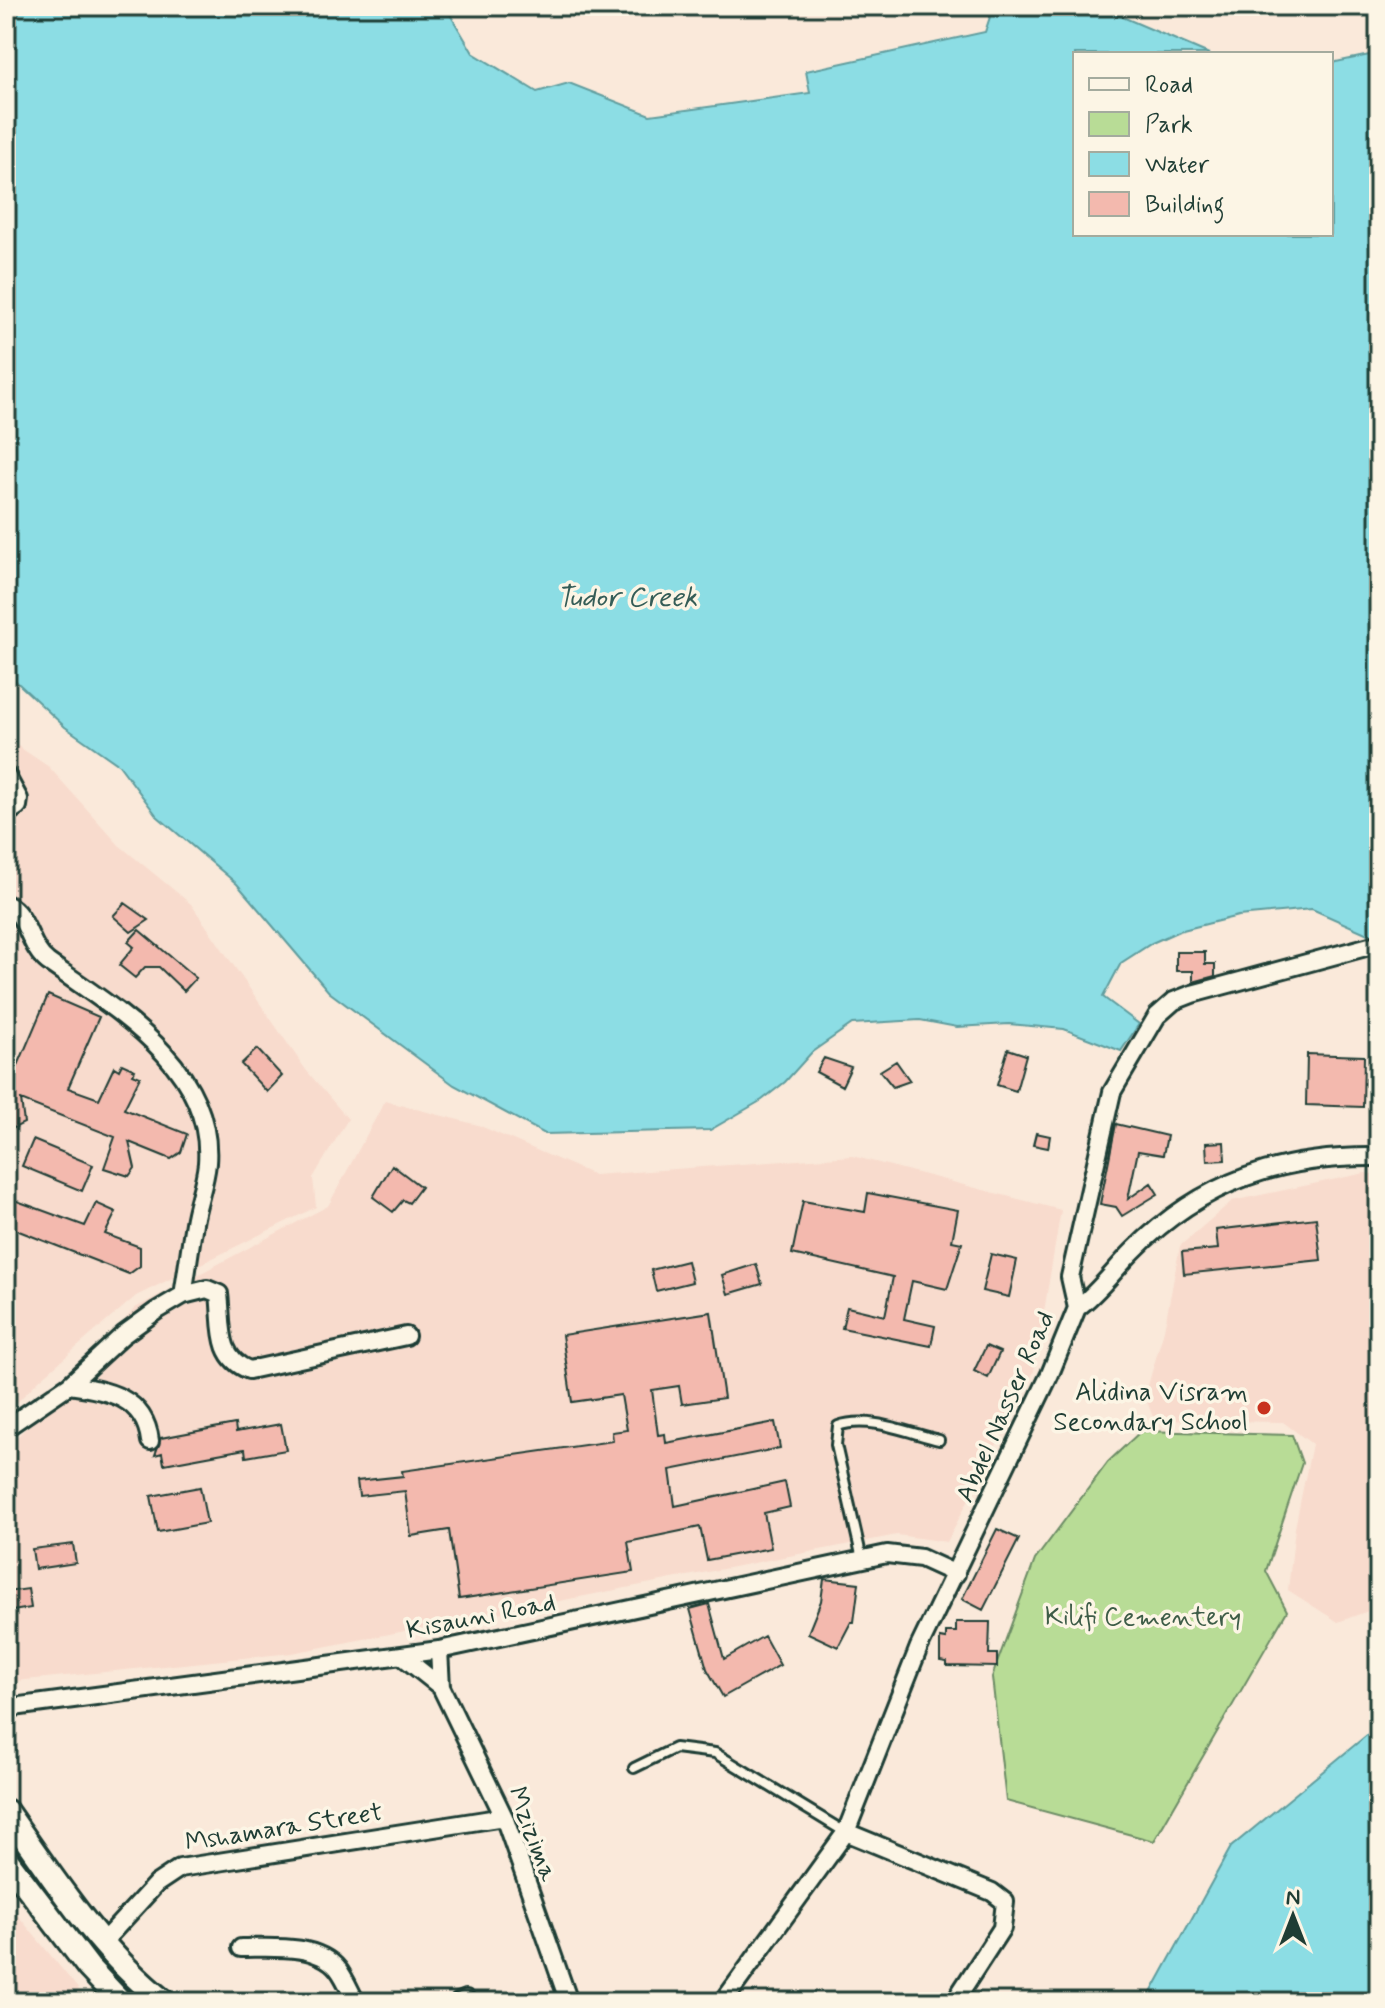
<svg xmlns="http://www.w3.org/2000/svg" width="1385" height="2008" font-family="Mynerve,sans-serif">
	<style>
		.built { fill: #f8dbcd }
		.green { fill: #b8dc96; stroke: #6c8c65; stroke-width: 2 }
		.water { fill: #8cdde4; stroke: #609d9e; stroke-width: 2 }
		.building { fill: #f3b9ae; stroke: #1f3d34; stroke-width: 2 }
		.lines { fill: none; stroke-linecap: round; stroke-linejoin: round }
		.lane-casing { stroke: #1f3d34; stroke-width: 14 }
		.street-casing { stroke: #1f3d34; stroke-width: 22 }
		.secondary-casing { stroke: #1f3d34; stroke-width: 28 }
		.lane { stroke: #fcf5e5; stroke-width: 8 }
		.street { stroke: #fcf5e5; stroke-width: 16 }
		.secondary { stroke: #fcf5e5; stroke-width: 22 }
		.poi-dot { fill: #c8321e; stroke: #fcf5e5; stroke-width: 3 }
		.labels { text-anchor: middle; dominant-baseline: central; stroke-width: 7; stroke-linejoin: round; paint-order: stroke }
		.poi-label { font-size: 26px; fill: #1f3d34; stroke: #fcf5e5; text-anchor: end }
		.street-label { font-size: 26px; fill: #1f3d34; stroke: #fcf5e5 }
		.park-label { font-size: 26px; fill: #3e5d48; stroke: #fcf5e5 }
		.water-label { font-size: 28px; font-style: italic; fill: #355d57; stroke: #fcf5e5 }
	</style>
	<rect width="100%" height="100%" fill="#fae9da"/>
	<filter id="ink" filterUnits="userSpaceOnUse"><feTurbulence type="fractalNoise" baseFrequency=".0125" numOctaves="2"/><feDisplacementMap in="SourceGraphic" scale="16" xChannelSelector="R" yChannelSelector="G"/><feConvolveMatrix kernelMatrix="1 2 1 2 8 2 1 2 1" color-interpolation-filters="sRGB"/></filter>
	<g filter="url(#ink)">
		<!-- built -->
		<path class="built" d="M6 738 49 767 119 845 191 904 306 1070 348 1119 313 1178 316 1207 136 1296 39 1380 6 1414Z
			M385 1101 478 1125 594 1175 852 1156 1061 1210 1034 1371 947 1542 897 1535 292 1653 6 1682V1447L55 1401 135 1308 328 1206Z
			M1365 1173 1379 1175V1607L1338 1622 1288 1590 1295 1528 1312 1444 1283 1422 1154 1420 1145 1396 1164 1330 1180 1246 1232 1201Z
			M6 1901 89 2002H6Z"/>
		<!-- green -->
		<path class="green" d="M1141 1431 1292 1435 1302 1463 1266 1571 1287 1611 1154 1841 1006 1801 992 1677 1035 1560 1108 1462Z"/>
		<!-- water -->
		<path class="water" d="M6 6H445L473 53 537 92 569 83 650 115 810 93 806 71 985 32 991 14 1005 6H1097L1209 54H1075V234H1331V63L1379 53V939L1312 909 1238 916 1179 931 1152 943 1121 963 1103 997 1139 1024 1121 1051 1064 1029 1009 1024 957 1027 920 1020 852 1024 812 1052 785 1082 762 1100 710 1130 545 1134 454 1085 329 992 237 884 157 816 119 765 65 727 6 672Z
			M1379 1725V2002H1146L1231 1847Z"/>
		<!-- building -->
		<path class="building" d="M125 903 149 920 131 932 113 916Z
			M139 930 196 978 184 991 159 967H145L135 978 119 965 134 947 128 942Z
			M1176 952H1205V964H1215V976L1193 982V971H1176Z
			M48 995 99 1017 68 1088 99 1099 114 1067 119 1070 122 1064 135 1070 133 1074 140 1077 124 1109 187 1134 181 1152 171 1159 129 1142 135 1168 129 1176 104 1168 115 1137 21 1100 24 1123 6 1132V1064L17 1068Z
			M257 1049 282 1076 267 1092 241 1064Z
			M1008 1049 1026 1055 1016 1091 997 1085Z
			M1307 1054 1364 1056 1363 1107 1306 1105Z
			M824 1058 851 1067 842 1086 816 1072Z
			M896 1061 910 1081 893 1087 880 1071Z
			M1116 1124 1167 1136 1163 1155 1138 1151 1128 1199 1151 1183 1158 1194 1122 1216 1116 1207 1100 1204Z
			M1036 1133 1050 1136 1048 1148 1033 1145Z
			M33 1140 93 1165 82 1191 22 1166Z
			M1224 1142 1225 1160 1207 1161 1206 1143Z
			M392 1165 421 1187 409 1203 403 1200 393 1212 373 1197Z
			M868 1193 958 1210 952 1241 962 1243 947 1289 912 1281 904 1319 935 1326 931 1346 842 1328 847 1307 885 1316 893 1277 792 1254 803 1201 865 1212Z
			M6 1197 85 1226 96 1203 116 1212 105 1234 140 1247V1266L129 1274 6 1226Z
			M1316 1218 1321 1260 1184 1274 1182 1252 1218 1249 1216 1230Z
			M991 1254 1017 1260 1009 1297 982 1291Z
			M687 1261 692 1282 656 1291 651 1270Z
			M756 1264 762 1284 728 1294 722 1275Z
			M711 1312 724 1398 682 1404 679 1386 652 1390 658 1435 665 1434 666 1443 775 1422 780 1448 670 1470 675 1506 785 1482 790 1507 764 1513 771 1548 707 1560 700 1527 628 1542 633 1572 459 1599 449 1530 411 1536 405 1491 359 1496 357 1481 403 1476 402 1471 613 1441 612 1432 627 1430 621 1395 572 1402 562 1335Z
			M986 1346 1000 1352 988 1378 974 1371Z
			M235 1424 236 1432 281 1424 286 1450 246 1457 245 1449 164 1464 162 1453 155 1455 161 1438Z
			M200 1487 207 1523 158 1532 151 1496Z
			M997 1529 1019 1539 983 1610 962 1599Z
			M73 1544 76 1563 35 1569 32 1549Z
			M824 1579 859 1583 854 1622H851L838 1647 808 1633 821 1601Z
			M28 1589 31 1608 6 1612V1592Z
			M709 1604 724 1659 764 1636 780 1665 723 1697 707 1669 690 1609Z
			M956 1622H990L989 1654H997V1667L947 1666V1662L940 1661V1638L946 1639V1632H956Z"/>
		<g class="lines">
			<!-- lane casing -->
			<g class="lane-casing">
				<path id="lane" d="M862 1559 836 1445 838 1426C869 1415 909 1433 939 1440
					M634 1768 675 1748 715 1753 845 1832"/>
			</g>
			<!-- street casing -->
			<g class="street-casing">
				<path id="street" d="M6 775 19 799 18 806 6 814
					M6 904C29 915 28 947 48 962 116 1010 214 1067 207 1163 205 1184 197 1203 194 1223 190 1247 187 1271 183 1295
					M1077 1308C1099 1292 1114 1270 1133 1251 1202 1181 1283 1155 1379 1157
					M69 1385C107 1390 145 1397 150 1441
					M6 1428 69 1385 123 1335 156 1311 183 1295 207 1289 219 1294C223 1325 216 1357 249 1370L406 1336
					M439 1650 441 1687 504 1817 569 2002
					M402 1656 441 1687
					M6 1708 439 1650 887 1554 921 1558 956 1574
					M846 1832 992 1892 1005 1902 1002 1928 954 2002
					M102 1943 156 1884 180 1868 504 1817
					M241 1948C270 1948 317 1943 338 1969 345 1978 350 1991 356 2002
					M459 2002 466 1999
					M723 2002 846 1832 919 1647 1050 1374 1077 1308 1070 1277 1112 1092 1157 1016 1174 1001 1192 994 1377 944"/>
			</g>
			<!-- secondary casing -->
			<g class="secondary-casing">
				<path id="secondary" d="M6 1811C53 1878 99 1951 164 2002
					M6 1859 89 1968 121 2002"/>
			</g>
			<!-- lane -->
			<use href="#lane" class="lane"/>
			<!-- street -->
			<use href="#street" class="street"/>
			<!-- secondary -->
			<use href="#secondary" class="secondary"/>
		</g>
	</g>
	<!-- markers -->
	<circle class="poi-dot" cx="1264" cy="1408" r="8"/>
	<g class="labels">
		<!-- poi labels -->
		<g class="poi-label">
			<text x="1248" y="1393">Alidina Visram<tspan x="1248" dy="30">Secondary School</tspan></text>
		</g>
		<!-- street labels -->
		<g class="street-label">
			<text transform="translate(1006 1407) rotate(-66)">Abdel Nasser Road</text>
			<text transform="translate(481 1617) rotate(-11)">Kisauni Road</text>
			<text transform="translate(284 1828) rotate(-9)">Mshamara Street</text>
			<text transform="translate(532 1834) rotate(70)">Mzizima</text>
		</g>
		<!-- park labels -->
		<g class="park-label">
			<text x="1143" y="1618">Kilifi Cementery</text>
		</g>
		<!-- water labels -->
		<g class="water-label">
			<text x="627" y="598">Tudor Creek</text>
		</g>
	</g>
	<!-- margin -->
	<rect width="1385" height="2008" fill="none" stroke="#fcf5e5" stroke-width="32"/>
	<rect x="16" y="16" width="1353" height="1976" fill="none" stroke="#1f3d34" stroke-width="3" filter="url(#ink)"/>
	<!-- legend -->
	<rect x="1073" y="52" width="260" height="184" fill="#fcf5e5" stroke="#a4ab9e" stroke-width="2"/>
	<rect x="1089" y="78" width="40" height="12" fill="#fcf5e5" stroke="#a4ab9e" stroke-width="2"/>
	<text x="1145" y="92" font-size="24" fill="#1f3d34">Road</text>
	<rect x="1089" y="112" width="40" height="24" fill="#b8dc96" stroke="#a4ab9e" stroke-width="2"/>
	<text x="1145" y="132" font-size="24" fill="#1f3d34">Park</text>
	<rect x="1089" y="152" width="40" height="24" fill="#8cdde4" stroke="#a4ab9e" stroke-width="2"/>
	<text x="1145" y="172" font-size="24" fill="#1f3d34">Water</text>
	<rect x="1089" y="192" width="40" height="24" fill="#f3b9ae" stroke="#a4ab9e" stroke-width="2"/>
	<text x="1145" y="212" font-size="24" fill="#1f3d34">Building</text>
	<!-- north arrow -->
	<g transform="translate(1293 1916)" stroke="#fcf5e5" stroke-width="6" paint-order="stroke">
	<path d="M0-6L14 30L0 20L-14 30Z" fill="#1f3d34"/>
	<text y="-12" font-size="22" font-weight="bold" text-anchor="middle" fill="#1f3d34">N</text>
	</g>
</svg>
